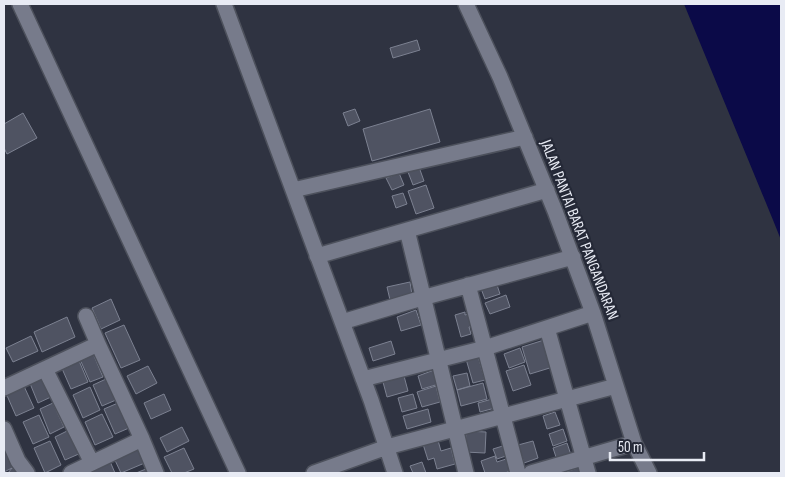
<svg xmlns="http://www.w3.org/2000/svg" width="785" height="477" font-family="'Sofia Sans Condensed',sans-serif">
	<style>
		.water { fill: #0b0a48 }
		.building { fill: #4f5362; stroke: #7c8191 }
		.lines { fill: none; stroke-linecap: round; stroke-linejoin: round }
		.minor-casing { stroke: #4d515c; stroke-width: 18 }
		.minor { stroke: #777b8b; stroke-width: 15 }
		.labels { text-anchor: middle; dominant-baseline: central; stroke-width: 4.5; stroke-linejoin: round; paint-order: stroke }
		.street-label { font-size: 16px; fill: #e8ebf4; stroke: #252937 }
	</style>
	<rect width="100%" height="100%" fill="#2f3341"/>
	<!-- water -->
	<path class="water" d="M684 4H781V240L773 220Z"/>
	<!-- building -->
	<path class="building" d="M417 40 420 50 393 58 390 48Z
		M355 109 360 121 348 126 343 113Z
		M430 109 440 142 372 161 363 129Z
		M23 113 37 138 7 154 4 148V124Z
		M419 167 424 181 413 185 408 172Z
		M399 173 404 185 392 190 386 178Z
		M426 185 434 208 416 214 408 191Z
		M403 193 407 204 396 208 392 196Z
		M410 282 412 295 390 300 387 287Z
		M496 282 500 294 485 299 480 286Z
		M506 295 510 307 490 314 485 303Z
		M111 299 120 320 101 329 92 308Z
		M416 310 421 325 401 331 397 317Z
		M465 312V315L472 313 475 325 469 327 471 334 461 337 455 315Z
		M67 317 75 337 42 352 34 332Z
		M124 325 140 360 121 368 105 333Z
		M31 336 38 351 13 362 6 348Z
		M544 340 553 367 530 374 522 347Z
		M391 341 395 354 373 361 369 348Z
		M520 348 525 362 509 368 504 354Z
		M92 351 103 377 90 382 79 357Z
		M77 356 88 382 71 389 60 364Z
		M478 356 485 380 473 383 466 359Z
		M524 365 531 385 513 391 506 371Z
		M148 366 157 383 136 394 127 376Z
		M434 370 439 384 422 389 418 376Z
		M467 373 470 386 457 390 453 376Z
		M42 376 51 397 38 403 29 381Z
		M404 376 408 391 387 397 383 382Z
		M106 379 116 400 102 406 93 385Z
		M483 383 487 399 461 406 457 390Z
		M23 384 34 408 16 416 5 391Z
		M436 386 440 402 422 407 417 392Z
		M90 387 100 410 83 418 73 395Z
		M164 394 171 410 151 419 144 403Z
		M413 394 417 408 402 412 398 398Z
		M492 399 495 408 480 412 478 403Z
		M53 403 64 427 50 434 40 409Z
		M118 403 129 428 115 434 104 409Z
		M428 409 431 422 407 429 403 416Z
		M555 412 560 425 547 429 543 416Z
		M102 414 113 437 95 445 85 422Z
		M39 415 49 437 33 444 23 422Z
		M182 427 189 441 167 452 160 438Z
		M71 429 81 453 65 460 55 437Z
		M563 429 567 441 553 446 549 434Z
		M466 431 486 432 485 453 465 452Z
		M437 437 441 451 451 448 455 464 437 469 434 458 428 460 422 441Z
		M50 441 61 465 45 473 34 448Z
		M533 441 538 458 524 463 518 445Z
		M4 443 18 465 4 472Z
		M567 443 571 455 557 460 553 448Z
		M139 444 147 462 121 473 113 456Z
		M506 445 509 455 497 459 493 449Z
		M184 448 194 469 184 473H172L164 457Z
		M495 456 497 462 509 458 513 470 505 473H485L481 461Z
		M109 459 115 473H88Z
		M422 462 426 473H413L410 466Z
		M151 467 154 473H136Z
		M580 467 582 473H566V472Z
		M12 468 19 473H8Z"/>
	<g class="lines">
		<!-- minor casing -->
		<g class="minor-casing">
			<path id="minor" d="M20 4 238 473
				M224 4 371 400 395 473
				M466 4 500 77 555 211 593 313 634 443 649 473
				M293 190 525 137
				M407 230 466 473
				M317 256 547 190
				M468 285 518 473
				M86 316 98 344
				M342 322 422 298 573 257
				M547 328 588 473
				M45 369 92 463
				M363 379 485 348 593 313
				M4 388 98 344 142 439 156 473
				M4 429 18 461 27 473
				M71 473 142 439
				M314 473 387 447 616 386
				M531 473 634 443"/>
		</g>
		<!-- minor -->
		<use href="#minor" class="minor"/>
	</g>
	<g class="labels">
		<!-- street labels -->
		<g class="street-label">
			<text transform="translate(579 230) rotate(69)">JALAN PANTAI BARAT PANGANDARAN</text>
		</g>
	</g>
	<!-- border -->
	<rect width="785" height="477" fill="none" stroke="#e8ebf4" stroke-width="10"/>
	<!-- scale -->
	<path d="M610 452v8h94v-8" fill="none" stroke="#e8ebf4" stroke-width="2.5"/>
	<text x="618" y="452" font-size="15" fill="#e8ebf4" stroke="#252937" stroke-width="4" paint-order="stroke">50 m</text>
</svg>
